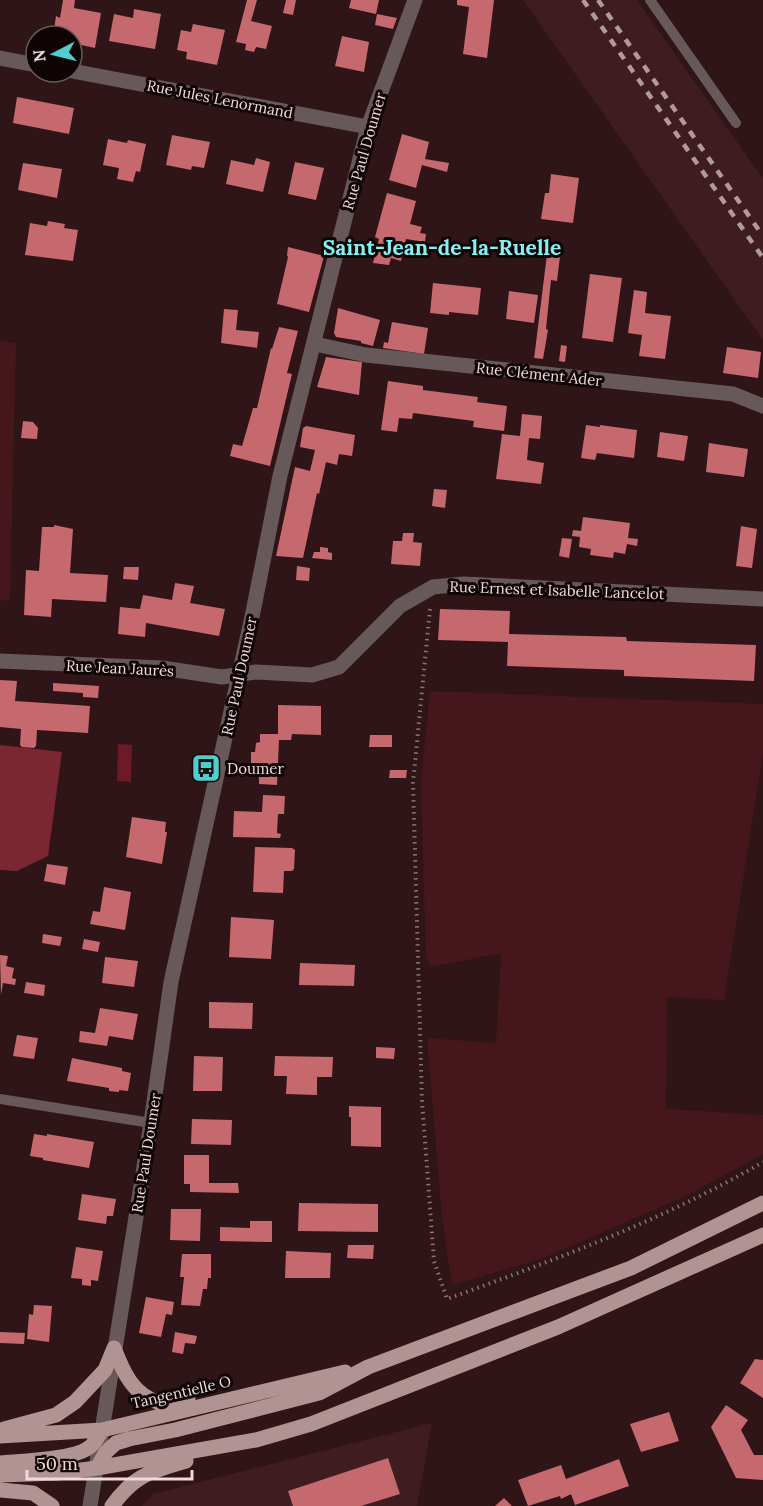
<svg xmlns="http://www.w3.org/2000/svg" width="763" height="1506" font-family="Lora,serif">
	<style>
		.built { fill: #3e1c1f }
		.green { fill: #45161b }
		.forest { fill: #7b2732 }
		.water { fill: #6d1a27 }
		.building { fill: #c5696f }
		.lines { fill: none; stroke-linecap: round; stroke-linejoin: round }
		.path { stroke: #8b7475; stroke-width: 4; stroke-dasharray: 1.5 4.5; stroke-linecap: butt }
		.lane { stroke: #675859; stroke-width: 10 }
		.street { stroke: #675859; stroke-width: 15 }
		.primary { stroke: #b29394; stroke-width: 15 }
		.rail { stroke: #b09a9b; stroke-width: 4.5; stroke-dasharray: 8 8; stroke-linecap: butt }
		.labels { text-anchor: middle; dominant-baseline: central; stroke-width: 6; stroke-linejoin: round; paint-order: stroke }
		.street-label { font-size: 15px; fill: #eedada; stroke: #100505 }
		.poi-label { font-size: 15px; fill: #eedada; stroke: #100505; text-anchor: start }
		.district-label { font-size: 21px; font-weight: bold; fill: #85f1f2; stroke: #100505 }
	</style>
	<rect width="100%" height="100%" fill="#2f1517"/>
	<!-- built -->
	<path class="built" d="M523 0H637L763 179V340Z
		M432 1423 417 1506H142L153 1494Z"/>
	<!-- green -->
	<path class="green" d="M0 341 16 343 10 601 0 600Z
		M430 691 763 704V753L724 1000 667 997 666 1109 763 1115V1154L686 1196 541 1259 452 1285 442 1218 427 1038 496 1043 501 953 431 967 426 957 421 784Z"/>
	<!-- forest -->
	<path class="forest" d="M0 745 62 752 48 856 17 871 0 870Z"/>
	<!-- water -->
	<path class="water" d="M118 744 132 745 131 782 117 781Z"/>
	<!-- building -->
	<path class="building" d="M63 0H75L74 8 101 13 95 48 72 43V36H53L56 16 60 18Z
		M247 0H257L251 21 272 26 266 49 256 47 254 52 245 50 246 44 236 42Z
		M286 0H296L293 15 283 13Z
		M351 0H379L376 14 349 8Z
		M457 0H494L487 58 463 54 469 7 457 5Z
		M134 9 161 14 155 49 109 41 114 14 133 18Z
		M377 14 397 18 393 29 375 25Z
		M193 24 225 30 217 65 186 59 187 52 177 50 181 30 191 32Z
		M342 36 369 42 364 72 335 66Z
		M17 97 74 108 69 134 13 123Z
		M402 134 429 142 425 159 449 163 447 172 422 165 416 188 389 180Z
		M172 135 210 142 204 168 192 166 191 170 166 165Z
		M108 139 127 143 128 140 146 144 140 172 136 171 133 182 117 179 119 168 103 165Z
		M256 158 270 162 263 192 226 184 231 160 254 165Z
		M295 162 324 168 316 200 288 194Z
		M23 163 62 169 57 198 18 190Z
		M551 174 579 178 573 223 541 219 545 193H549Z
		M387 193 416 201 410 224 422 227 420 233 426 234 425 242 406 239 404 248 407 249 405 257 402 256 401 261 391 258 389 265 373 263 379 239 375 237Z
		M48 221 65 224 64 228 78 230 73 261 25 255 30 223 47 226Z
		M548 246 561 248 557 281 551 280 546 329 548 330 543 359 534 358 535 351Z
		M288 247 324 256 309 312 277 304 288 257 287 255Z
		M590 274 622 278 613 342 582 338Z
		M433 283 481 288 478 315 449 312V315L430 313Z
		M634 290 647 292 645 313 671 316 665 359 639 356 642 335 628 333Z
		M509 291 538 295 534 323 506 319Z
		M338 308 380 320 373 346 361 343V341L336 337 334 333Z
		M224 309 238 310 236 330 259 332 257 348 221 343Z
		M392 322 428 328 424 354 383 348 384 342 388 343Z
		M279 327 298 331 287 373 292 374 270 466 230 456 233 444 242 446 253 408H257L271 348 272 349Z
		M561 345 567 346 565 362 559 361Z
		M727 347 761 352 758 378 723 373Z
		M326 357 362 362 359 395 317 387Z
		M388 381 423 386V390L478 397 477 402 507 406 504 431 473 427 474 421 413 413 412 419 399 418 397 432 381 430Z
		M522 414 542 416 540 439 529 438 527 460 544 463 541 484 496 479 502 434 520 436Z
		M23 421 33 422 38 428 37 439 21 438Z
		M586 425 600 427V425L637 430 634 458 597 453 595 460 581 458Z
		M306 426 355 435 352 456 339 454 337 465 326 462 319 494 317 493 303 558 276 556 295 467 310 471 315 450 300 447 303 428Z
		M660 432 688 436 684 461 657 457Z
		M709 443 748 449 744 477 706 472Z
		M434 489 447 490 445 508 432 506Z
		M583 517 630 523 628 538 638 539 637 546 627 544 625 554 614 552 613 558 590 555 591 549 579 547 580 537 572 536 573 530 581 531Z
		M54 525 73 529 70 573 108 575 106 602 52 599 51 617 24 615 26 570 39 571 42 527H54Z
		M741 526 757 529 752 568 736 566Z
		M403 533H414L413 542 422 543 420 566 391 564 393 541H402Z
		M562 538 572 539 569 558 559 556Z
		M320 547 328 548V552L332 553V560L312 558 314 552H320Z
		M297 566 310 568 309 581 296 580Z
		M124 567H139L138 580 123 579Z
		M175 583 194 586 190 603 225 609 219 636 146 623 145 637 118 634 120 607 140 609 143 595 172 600Z
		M440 609 510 611 509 634 626 637 627 641 756 645 754 681 624 676V670L507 666 508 642 438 640Z
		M0 680 17 681 15 701 90 706 88 733 37 730 36 746 34 748 22 747 20 745 21 729 0 727Z
		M53 683 99 686 98 698 83 697V693L53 691Z
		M278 705 321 706V735L292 734 291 740H279L277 785 259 784V766H251V752H255L256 743 260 742V734H278Z
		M370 735H392V747H369Z
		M390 770H407L406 778H389Z
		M263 795 285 796 284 814H278L277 833 281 834 280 838 233 837 234 811 262 812Z
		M132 817 166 822 165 832H167L162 864 126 857Z
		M255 847 292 848 295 850 294 869 292 871H284L283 893 253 892Z
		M47 864 68 867 65 885 44 881Z
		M104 887 131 892 125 930 90 924 93 911 100 912Z
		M231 917 274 920 271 959 229 957Z
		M43 934 62 937 60 946 42 943Z
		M84 939 100 942 98 952 82 949Z
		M0 955 8 956 6 966 14 968 12 978 16 979 15 985 3 983 1 995Z
		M105 957 138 961 134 987 102 983Z
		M300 963 355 965 354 986 299 985Z
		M26 982 45 985 44 996 24 993Z
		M209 1002 253 1003 252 1029 209 1028Z
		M100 1008 138 1014 133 1040 109 1036 107 1046 79 1042 80 1031 95 1033Z
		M17 1035 38 1038 34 1059 13 1056Z
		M376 1047 395 1048 394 1059 376 1058Z
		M194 1056 223 1057 222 1091H193Z
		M275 1056 333 1057 332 1077H317V1095L286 1094 287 1076H274Z
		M72 1058 122 1068V1071L131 1073 128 1091 119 1090V1092L109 1091V1088L67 1081Z
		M349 1106 381 1107V1147L351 1146V1117H349Z
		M192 1119 232 1120 231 1145 191 1144Z
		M34 1134 47 1136V1134L94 1142 89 1168 43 1160V1158L30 1156Z
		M184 1155H209V1183H238L239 1193 190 1192V1184H184Z
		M82 1194 116 1199 113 1216H107L106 1224 78 1220Z
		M299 1203 378 1204V1232L298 1231Z
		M171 1209H201L200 1241 170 1240Z
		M250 1221H272V1242L220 1241V1227L250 1228Z
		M348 1245H374L373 1259 347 1258Z
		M76 1247 103 1251 98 1281 91 1280V1286L82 1285V1279L71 1278Z
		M286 1251 331 1253 330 1278H285Z
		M182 1254H211V1278H208L207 1289H203L200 1306 181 1305 184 1277H180Z
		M146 1297 174 1302 172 1315 166 1314 161 1337 139 1333Z
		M34 1305 52 1306 49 1342 27 1339 29 1314 33 1315Z
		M0 1332 25 1333 24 1344 0 1343Z
		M175 1332 197 1336 195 1344 185 1343 183 1354 172 1352Z
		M755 1359 763 1360V1398L740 1383Z
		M726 1405 748 1420 741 1430 754 1455H763V1480L736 1478 711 1427Z
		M669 1412 679 1441 641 1452 630 1424Z
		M388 1458 400 1494 361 1506H293L288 1491Z
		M619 1459 629 1486 575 1505 571 1494 561 1499 560 1496 528 1506 518 1480 561 1465 566 1479Z
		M504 1498 512 1506H495Z"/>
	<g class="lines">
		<!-- path -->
		<path class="path" d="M430 609 413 783 422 1101 434 1261 447 1299C554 1260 664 1220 763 1162"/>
		<!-- lane -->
		<path class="lane" d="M650 0 736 123
			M0 1099 151 1123"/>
		<!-- street -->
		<path class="street" d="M0 58 36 65
			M72 71 368 127
			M315 344 366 355 733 394 763 406
			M0 661 162 668 222 677 256 672 312 675 339 667 400 606 433 587 464 584 763 599
			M90 1506 151 1123 171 982 253 612 280 476 368 127 415 0"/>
		<!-- primary -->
		<path class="primary" d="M114 1348C123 1372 133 1395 160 1403 168 1405 180 1401 188 1399
			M4 1429 56 1415 75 1402 105 1370 114 1348
			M0 1436 102 1430 345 1372
			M0 1463C21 1461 78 1460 92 1445 96 1441 99 1435 102 1430
			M97 1468 106 1452 116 1443 129 1439 175 1430 319 1393 368 1367 631 1268 763 1203
			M0 1475 58 1473 97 1468 256 1440 311 1424 558 1327 763 1235
			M0 1490 33 1493 52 1506
			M112 1506C135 1474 151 1472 186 1461"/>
		<!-- rail -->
		<path class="rail" d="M583 0 763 258
			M598 0 763 236"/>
	</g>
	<!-- icons -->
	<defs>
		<g id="bus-square" transform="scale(1.5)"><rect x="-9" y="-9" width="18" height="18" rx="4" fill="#52cdcf" stroke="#100505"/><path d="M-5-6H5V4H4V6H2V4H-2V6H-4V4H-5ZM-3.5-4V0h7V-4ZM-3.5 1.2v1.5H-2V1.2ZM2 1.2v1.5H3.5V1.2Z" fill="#111"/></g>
	</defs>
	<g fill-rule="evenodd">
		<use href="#bus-square" x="206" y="768"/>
	</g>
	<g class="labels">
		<!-- street labels -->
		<g class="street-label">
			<text transform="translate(220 99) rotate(11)">Rue Jules Lenormand</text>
			<text transform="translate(364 151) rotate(-74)">Rue Paul Doumer</text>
			<text transform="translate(539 374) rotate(6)">Rue Clément Ader</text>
			<text transform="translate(557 590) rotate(2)">Rue Ernest et Isabelle Lancelot</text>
			<text transform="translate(120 668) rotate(3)">Rue Jean Jaurès</text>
			<text transform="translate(239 676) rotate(-78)">Rue Paul Doumer</text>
			<text transform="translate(146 1153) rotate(-81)">Rue Paul Doumer</text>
			<text transform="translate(181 1392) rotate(-13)">Tangentielle O</text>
		</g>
		<!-- poi labels -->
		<g class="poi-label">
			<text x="227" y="768">Doumer</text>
		</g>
		<!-- district labels -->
		<g class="district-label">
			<text x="442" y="247">Saint-Jean-de-la-Ruelle</text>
		</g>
	</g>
	<!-- north arrow -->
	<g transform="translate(54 54) rotate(263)"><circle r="28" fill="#100505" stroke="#695a5a" stroke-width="1.5"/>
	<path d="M0-4.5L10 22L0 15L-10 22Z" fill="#52cdcf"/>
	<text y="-9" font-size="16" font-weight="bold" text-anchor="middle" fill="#eedada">N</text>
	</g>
	<!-- scale -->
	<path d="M27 1470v9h165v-9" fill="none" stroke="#eedada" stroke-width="3"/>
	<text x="36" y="1470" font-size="18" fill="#eedada" stroke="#100505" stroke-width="4.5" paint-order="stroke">50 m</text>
</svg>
